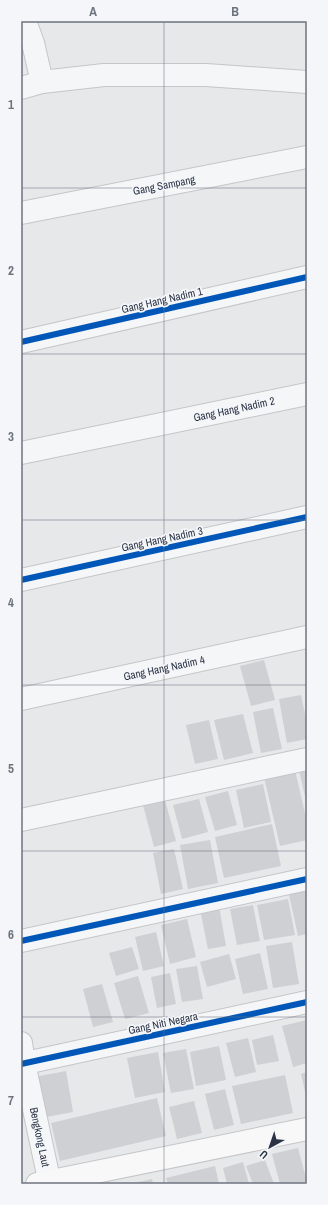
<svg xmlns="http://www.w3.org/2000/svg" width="328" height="1205" font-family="'Archivo Narrow',sans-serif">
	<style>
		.building { fill: #ced0d3 }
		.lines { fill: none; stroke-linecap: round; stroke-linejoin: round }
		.street-casing { stroke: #c4c6c8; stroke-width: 24 }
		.secondary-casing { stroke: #c4c6c8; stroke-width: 24 }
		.street { stroke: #f5f6f7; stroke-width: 22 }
		.secondary { stroke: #f8f8f8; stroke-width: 22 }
		.cycleway-casing { stroke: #f4f6f9; stroke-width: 8 }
		.cycleway { stroke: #0057b8; stroke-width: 6 }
		.grid { fill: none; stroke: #6c737f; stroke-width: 1; stroke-opacity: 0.55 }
		.labels { text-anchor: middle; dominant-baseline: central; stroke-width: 3.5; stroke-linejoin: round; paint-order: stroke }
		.street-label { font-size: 11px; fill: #2b3445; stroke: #f4f6f9 }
		.neatline { fill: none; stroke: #6c737f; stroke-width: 1.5 }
		.grid-label { font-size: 13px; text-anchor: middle; font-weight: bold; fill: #6c737f }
	</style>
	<rect width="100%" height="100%" fill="#e6e8ea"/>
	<!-- building -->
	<path class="building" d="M264 660 275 700 251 706 240 666Z
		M301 695 307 723V739L287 743 279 699Z
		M273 708 282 749 261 753 253 712Z
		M243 714 253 753 224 760 214 720Z
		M209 720 218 759 195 764 186 725Z
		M307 768V801H306L299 770Z
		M295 770 307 822V840L280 846 264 777Z
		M263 784 271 822 244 828 236 790Z
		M228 791 237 825 215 831 205 797Z
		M199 799 208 832 182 839 173 805Z
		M165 800 176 841 154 847 143 805Z
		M272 824 281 866 224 878 215 837Z
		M210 840 218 883 188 889 180 845Z
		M174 849 183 889 161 894 153 853Z
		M307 887V934L298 936 288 890Z
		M288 899 295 935 264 940 257 905Z
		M253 905 260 941 237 945 230 909Z
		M219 906 226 946 208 949 200 909Z
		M187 919 196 957 170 964 161 925Z
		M156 932 164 966 143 971 135 937Z
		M292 942 299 984 273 988 266 946Z
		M132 947 139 969 116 976 109 953Z
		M260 953 268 989 243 994 235 959Z
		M229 954 236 979 207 987 200 962Z
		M197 966 203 999 182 1002 176 969Z
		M170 973 176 1004 157 1008 151 977Z
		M138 976 149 1013 125 1019 114 983Z
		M102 984 113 1022 93 1027 83 989Z
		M307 1020V1063L293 1067 282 1026Z
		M273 1035 279 1061 257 1065 252 1040Z
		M248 1038 256 1072 235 1077 226 1043Z
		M219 1046 226 1080 196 1086 190 1052Z
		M186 1049 194 1089 171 1093 163 1053Z
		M158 1052 165 1092 135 1098 127 1058Z
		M66 1071 73 1112 41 1118 34 1077Z
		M307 1072V1096H306L301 1074Z
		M285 1075 293 1113 241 1124 232 1086Z
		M225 1089 234 1125 214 1130 205 1094Z
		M157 1098 166 1136 60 1161 51 1123Z
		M194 1101 202 1133 177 1139 169 1107Z
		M298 1148 307 1182 280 1184 272 1154Z
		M265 1160 274 1184H253L246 1166Z
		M243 1162 249 1184H227L223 1168Z
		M215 1166 219 1184H168L166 1178Z
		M152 1179 153 1184H134V1183Z"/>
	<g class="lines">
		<!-- street casing -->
		<g class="street-casing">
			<path id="street" d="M25 21 33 43 42 82
				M21 88 42 82 104 75H206L307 82
				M21 213 307 157
				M21 342 307 277
				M21 453 307 394
				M21 580 307 517
				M21 699 307 637
				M21 820 307 759
				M21 941 307 879
				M21 1043 24 1063 50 1184
				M21 1064 307 1002"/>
		</g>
		<!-- secondary casing -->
		<g class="secondary-casing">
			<path id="secondary" d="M37 1184 307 1129"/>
		</g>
		<!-- street -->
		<use href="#street" class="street"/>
		<!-- secondary -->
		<use href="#secondary" class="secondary"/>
		<!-- cycleway casing -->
		<g class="cycleway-casing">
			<path id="cycleway" d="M21 342 307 277
				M21 580 307 517
				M21 941 307 879
				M21 1064 307 1002"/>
		</g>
		<!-- cycleway -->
		<use href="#cycleway" class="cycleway"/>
	</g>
	<!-- grid -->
	<path class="grid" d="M164 21V1184M21 188H307M21 354H307M21 520H307M21 685H307M21 851H307M21 1017H307"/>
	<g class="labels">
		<!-- street labels -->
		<g class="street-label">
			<text transform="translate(164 185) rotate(-11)">Gang Sampang</text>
			<text transform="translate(162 300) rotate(-13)">Gang Hang Nadim 1</text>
			<text transform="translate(234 409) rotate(-12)">Gang Hang Nadim 2</text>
			<text transform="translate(162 539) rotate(-12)">Gang Hang Nadim 3</text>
			<text transform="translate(164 668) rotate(-12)">Gang Hang Nadim 4</text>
			<text transform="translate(163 1023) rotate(-12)">Gang Niti Negara</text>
			<text transform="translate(40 1137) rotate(78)">Bengkong Laut</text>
		</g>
	</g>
	<!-- border -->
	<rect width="328" height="1205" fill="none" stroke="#f4f6f9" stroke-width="44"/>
	<!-- north arrow -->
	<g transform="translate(270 1147) rotate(220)" stroke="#f4f6f9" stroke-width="3" paint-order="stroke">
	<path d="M0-3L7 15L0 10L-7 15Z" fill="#2b3445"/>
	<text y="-6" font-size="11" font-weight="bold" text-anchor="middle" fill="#2b3445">U</text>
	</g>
	<rect x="22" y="22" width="284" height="1161" class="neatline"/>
	<g class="grid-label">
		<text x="93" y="16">A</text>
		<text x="235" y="16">B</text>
		<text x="11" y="109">1</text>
		<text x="11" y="275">2</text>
		<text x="11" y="441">3</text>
		<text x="11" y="607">4</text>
		<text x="11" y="773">5</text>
		<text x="11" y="939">6</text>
		<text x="11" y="1105">7</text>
	</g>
</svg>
